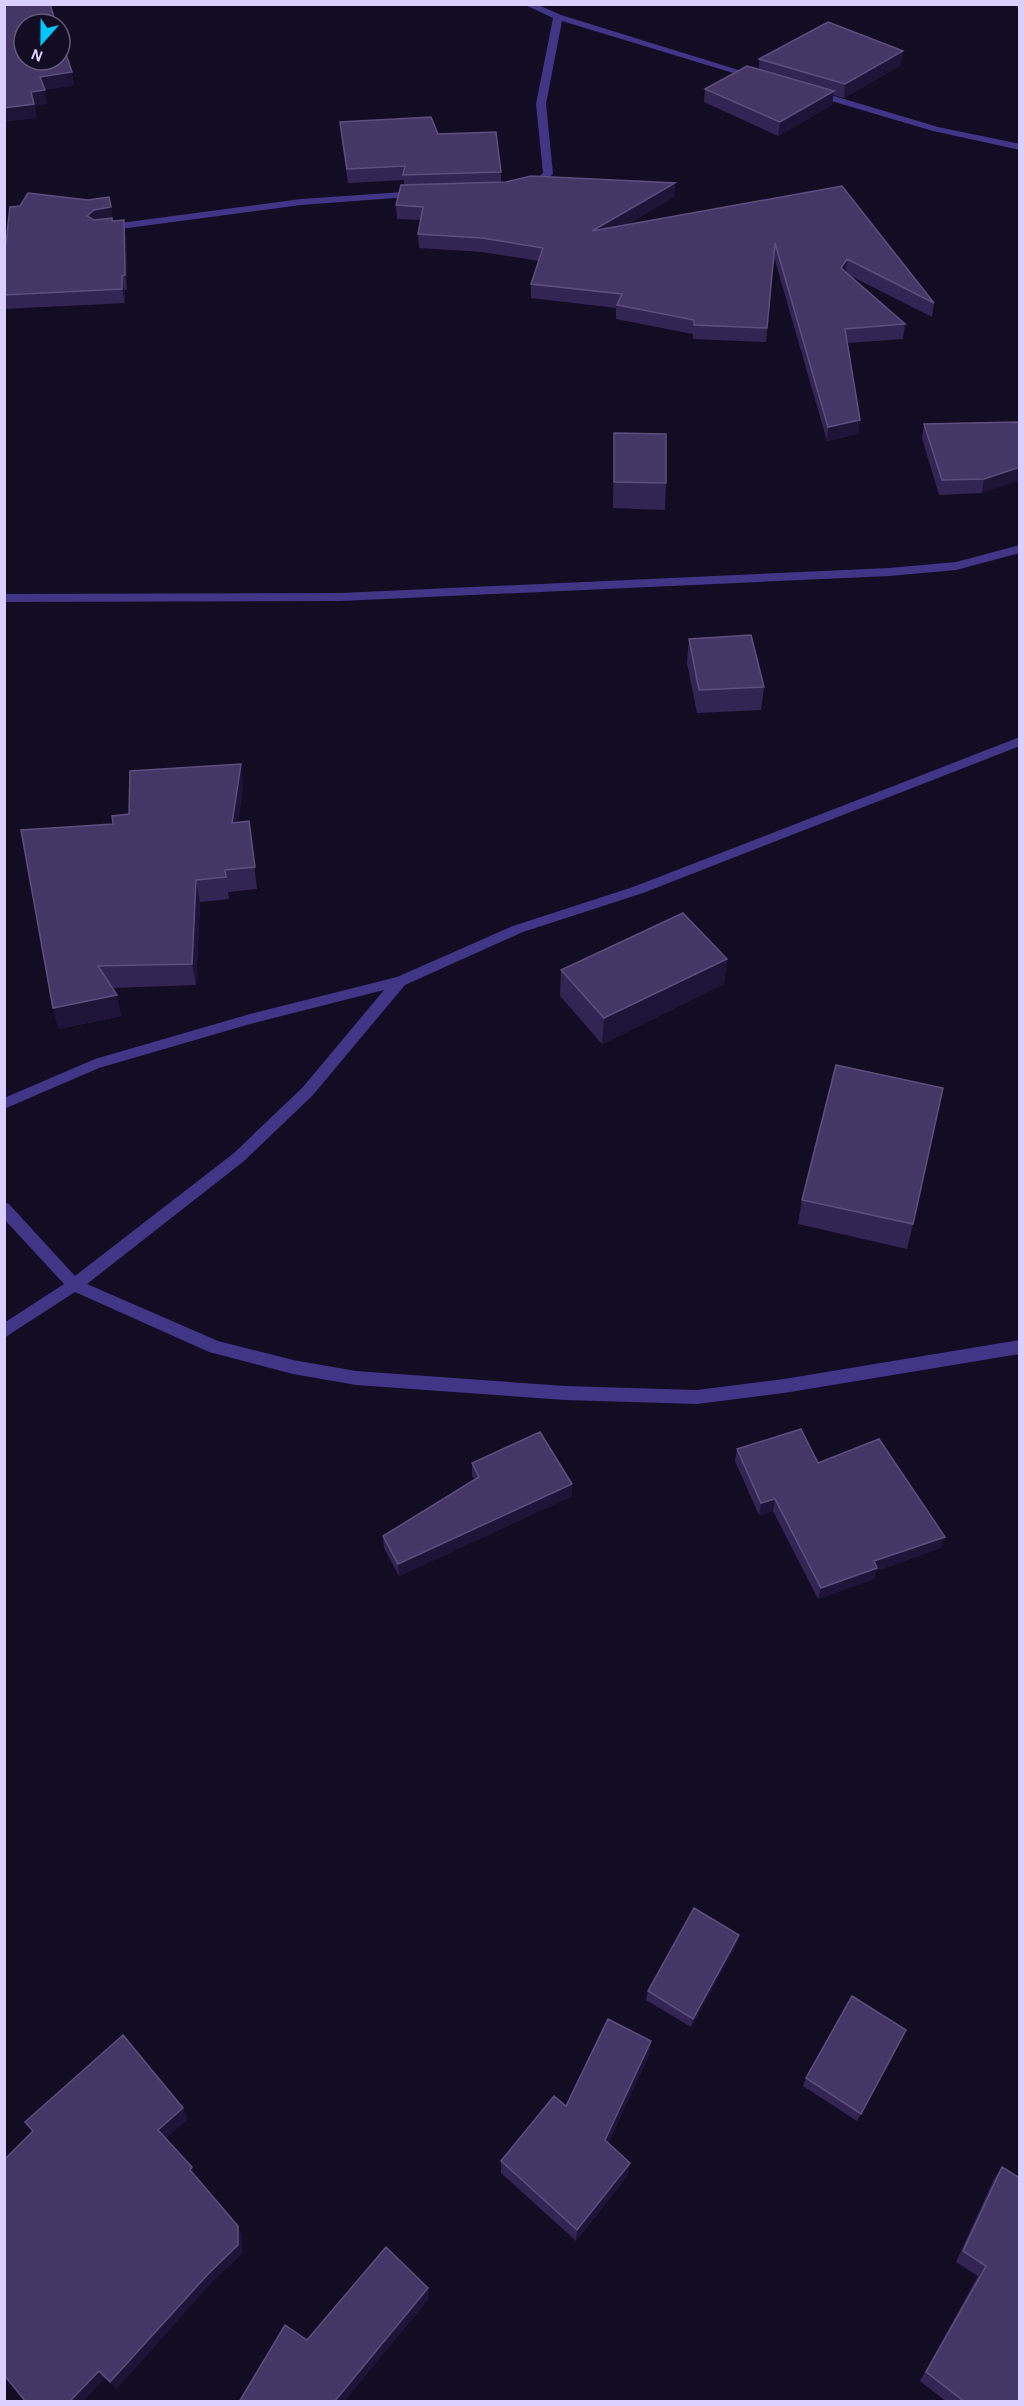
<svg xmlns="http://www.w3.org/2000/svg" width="1024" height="2406" font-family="'Alegreya Sans',sans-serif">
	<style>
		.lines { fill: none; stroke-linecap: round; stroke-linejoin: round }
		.minor { fill: #413586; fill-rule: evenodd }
		.wall { fill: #332553 }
		.shaded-wall { fill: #1e1438 }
		.building { fill: #453765; stroke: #5c4f7e; stroke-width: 1.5 }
	</style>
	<rect width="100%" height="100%" fill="#130d24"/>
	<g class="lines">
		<!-- minor -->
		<path class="minor" d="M523 4H536L561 15 761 77 753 79 562 21 546 104 553 174 542 184 525 187V183L536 180 543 173 536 104 553 18Z
			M814 90 938 127 1020 144V150L933 131 811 95 809 93Z
			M418 191 422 192V196L301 205 105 231 100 228 105 225 301 199Z
			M1020 545V553L956 570 889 576 341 601 4 602V594L341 593 889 568 956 562Z
			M1020 737V746L643 893 523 932 405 985 313 1095 244 1161 87 1284 218 1341 293 1360 356 1371 565 1386 697 1390 784 1379 1020 1340V1354L784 1393 697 1404 565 1400 356 1385 293 1374 209 1352 75 1292 4 1338V1323L64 1284 4 1219V1202L9 1204 75 1276 234 1153 303 1087 384 990 250 1024 99 1068 4 1109V1098L95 1059 250 1014 397 977 513 926 633 887Z"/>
	</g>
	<!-- wall -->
	<path class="wall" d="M759 59 901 65 844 98 833 95 832 105 778 136 704 102 705 89 759 69Z
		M340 122 438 134 501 172V182L675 183 674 197 626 225 842 186 934 303 932 317 849 275 905 324 903 339 847 343 860 420 858 434 827 441 774 257 766 342 693 339V334L616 319V308L531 298V284L539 261 482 252 419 248 418 234 421 220 397 219 396 205 404 185V180L348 183 341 136Z
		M20 206 113 221 126 234 127 289 124 290 125 303 4 309V261Z
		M1017 422 982 493 939 495 922 438 924 424Z
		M614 433 666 483 665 510 613 508Z
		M689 639 764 687 761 710 697 713 687 663Z
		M243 786 238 822 249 821 257 889 228 892 229 899 200 902 196 985 112 988 121 1016 58 1029 113 824 129 814Z
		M727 959 724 984 602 1044 560 996 561 970Z
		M802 1200 913 1224 907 1249 798 1224Z
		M737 1449 818 1463 941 1548 876 1571 874 1579 818 1599 773 1511 759 1515 735 1461Z
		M472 1463 572 1484V1496L399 1576 384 1548 383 1536 475 1480 472 1476Z
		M736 1945 691 2027 646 2000 648 1991Z
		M902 2038 857 2121 803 2086 806 2078Z
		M651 2041 649 2055 608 2143 628 2175 576 2241 501 2173V2161L566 2106Z
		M1002 2167 1020 2402H947L920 2381 978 2276 956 2262 994 2179Z"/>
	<!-- shaded-wall -->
	<path class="shaded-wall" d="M903 51 901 65 844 98 845 84Z
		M72 72 74 86 42 90 40 77Z
		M45 90 47 104 35 106 37 118 4 122V108L31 92Z
		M834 91 832 105 778 136 780 122Z
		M675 183 674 197 591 245 592 231Z
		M109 197 113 221 96 224 87 216Z
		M124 220 126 234 127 289 125 275Z
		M847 259 846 273 841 268Z
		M122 276 124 290 125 303 122 289Z
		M860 420 858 434 827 441 828 427Z
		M1020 467V480L982 493 984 479Z
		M241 764 243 786 235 845 232 823Z
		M196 880 200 902 196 985 192 964Z
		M727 959 724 984 602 1044 604 1018Z
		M117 995 121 1016 58 1029 53 1008Z
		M572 1484V1496L399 1576 398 1564Z
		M775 1499 773 1511 759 1515 761 1503Z
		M945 1537 941 1548 876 1571 874 1579 818 1599 821 1588 874 1561Z
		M739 1935 736 1945 691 2027 693 2019Z
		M651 2041 649 2055 603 2153 605 2140Z
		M183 2108 188 2119 163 2141 158 2130Z
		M630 2163 628 2175 576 2241 577 2230Z
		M192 2167 196 2177 190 2170Z
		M238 2226 242 2236V2254L213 2281 116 2390 110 2382Z
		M428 2288 429 2299 344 2402H334Z
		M99 2371 105 2378 83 2402H69Z"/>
	<!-- building -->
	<path class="building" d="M4 4H50L56 24H24V60H60V36L72 72 40 77 45 90 31 92 34 104 4 108Z
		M828 22 903 51 845 84 759 59Z
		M747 66 834 91 780 122 705 89Z
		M431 117 438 134 496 132 501 172 403 175 405 166 347 169 340 122Z
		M531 176 675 183 592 231 842 186 934 303 847 259 841 268 905 324 845 329 860 420 828 427 775 243 767 328 694 325V320L617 305 622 294 531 284 543 248 482 238 418 234 423 207 396 205 401 185 506 182Z
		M28 193 88 200 109 197 111 207 94 210 87 216 94 220 112 218V221L124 220 125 275 122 276V289L4 295V261L10 207 20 206Z
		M1017 422 1020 424V467L984 479 942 480 924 424Z
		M614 433 666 434V483L614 482Z
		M751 635 764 687 699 690 689 639Z
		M241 764 232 823 249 821 255 867 225 870 226 877 196 880 192 964 98 966 117 995 53 1008 21 830 113 824 112 816 129 814 130 771Z
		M683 913 727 959 604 1018 561 970Z
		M836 1065 943 1088 913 1224 802 1200Z
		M801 1429 818 1463 879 1439 945 1537 874 1561 877 1568 821 1588 775 1499 761 1503 737 1449Z
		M540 1432 572 1484 398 1564 383 1536 479 1477 472 1463Z
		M694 1908 739 1935 693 2019 648 1991Z
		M852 1996 906 2030 861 2114 806 2078Z
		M608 2019 651 2041 605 2140 630 2163 577 2230 501 2161 554 2096 566 2106Z
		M123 2035 183 2108 158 2130 192 2167 190 2170 238 2226V2245L209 2273 110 2382 99 2371 69 2402H26L4 2375V2160L33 2131 25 2122Z
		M1002 2167 1020 2178V2402H965L926 2372 986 2266 963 2251Z
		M386 2247 428 2288 334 2402H239L285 2325 307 2340Z"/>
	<!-- border -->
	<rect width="1024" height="2406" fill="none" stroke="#dad0ff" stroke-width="12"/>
	<!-- north arrow -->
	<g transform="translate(42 42) rotate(201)"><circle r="28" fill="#130d24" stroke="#635b7c" stroke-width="1.5"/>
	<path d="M0-4.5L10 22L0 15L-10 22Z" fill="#00c6fb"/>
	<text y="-9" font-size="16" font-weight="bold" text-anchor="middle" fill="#dad0ff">N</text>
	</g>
</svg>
